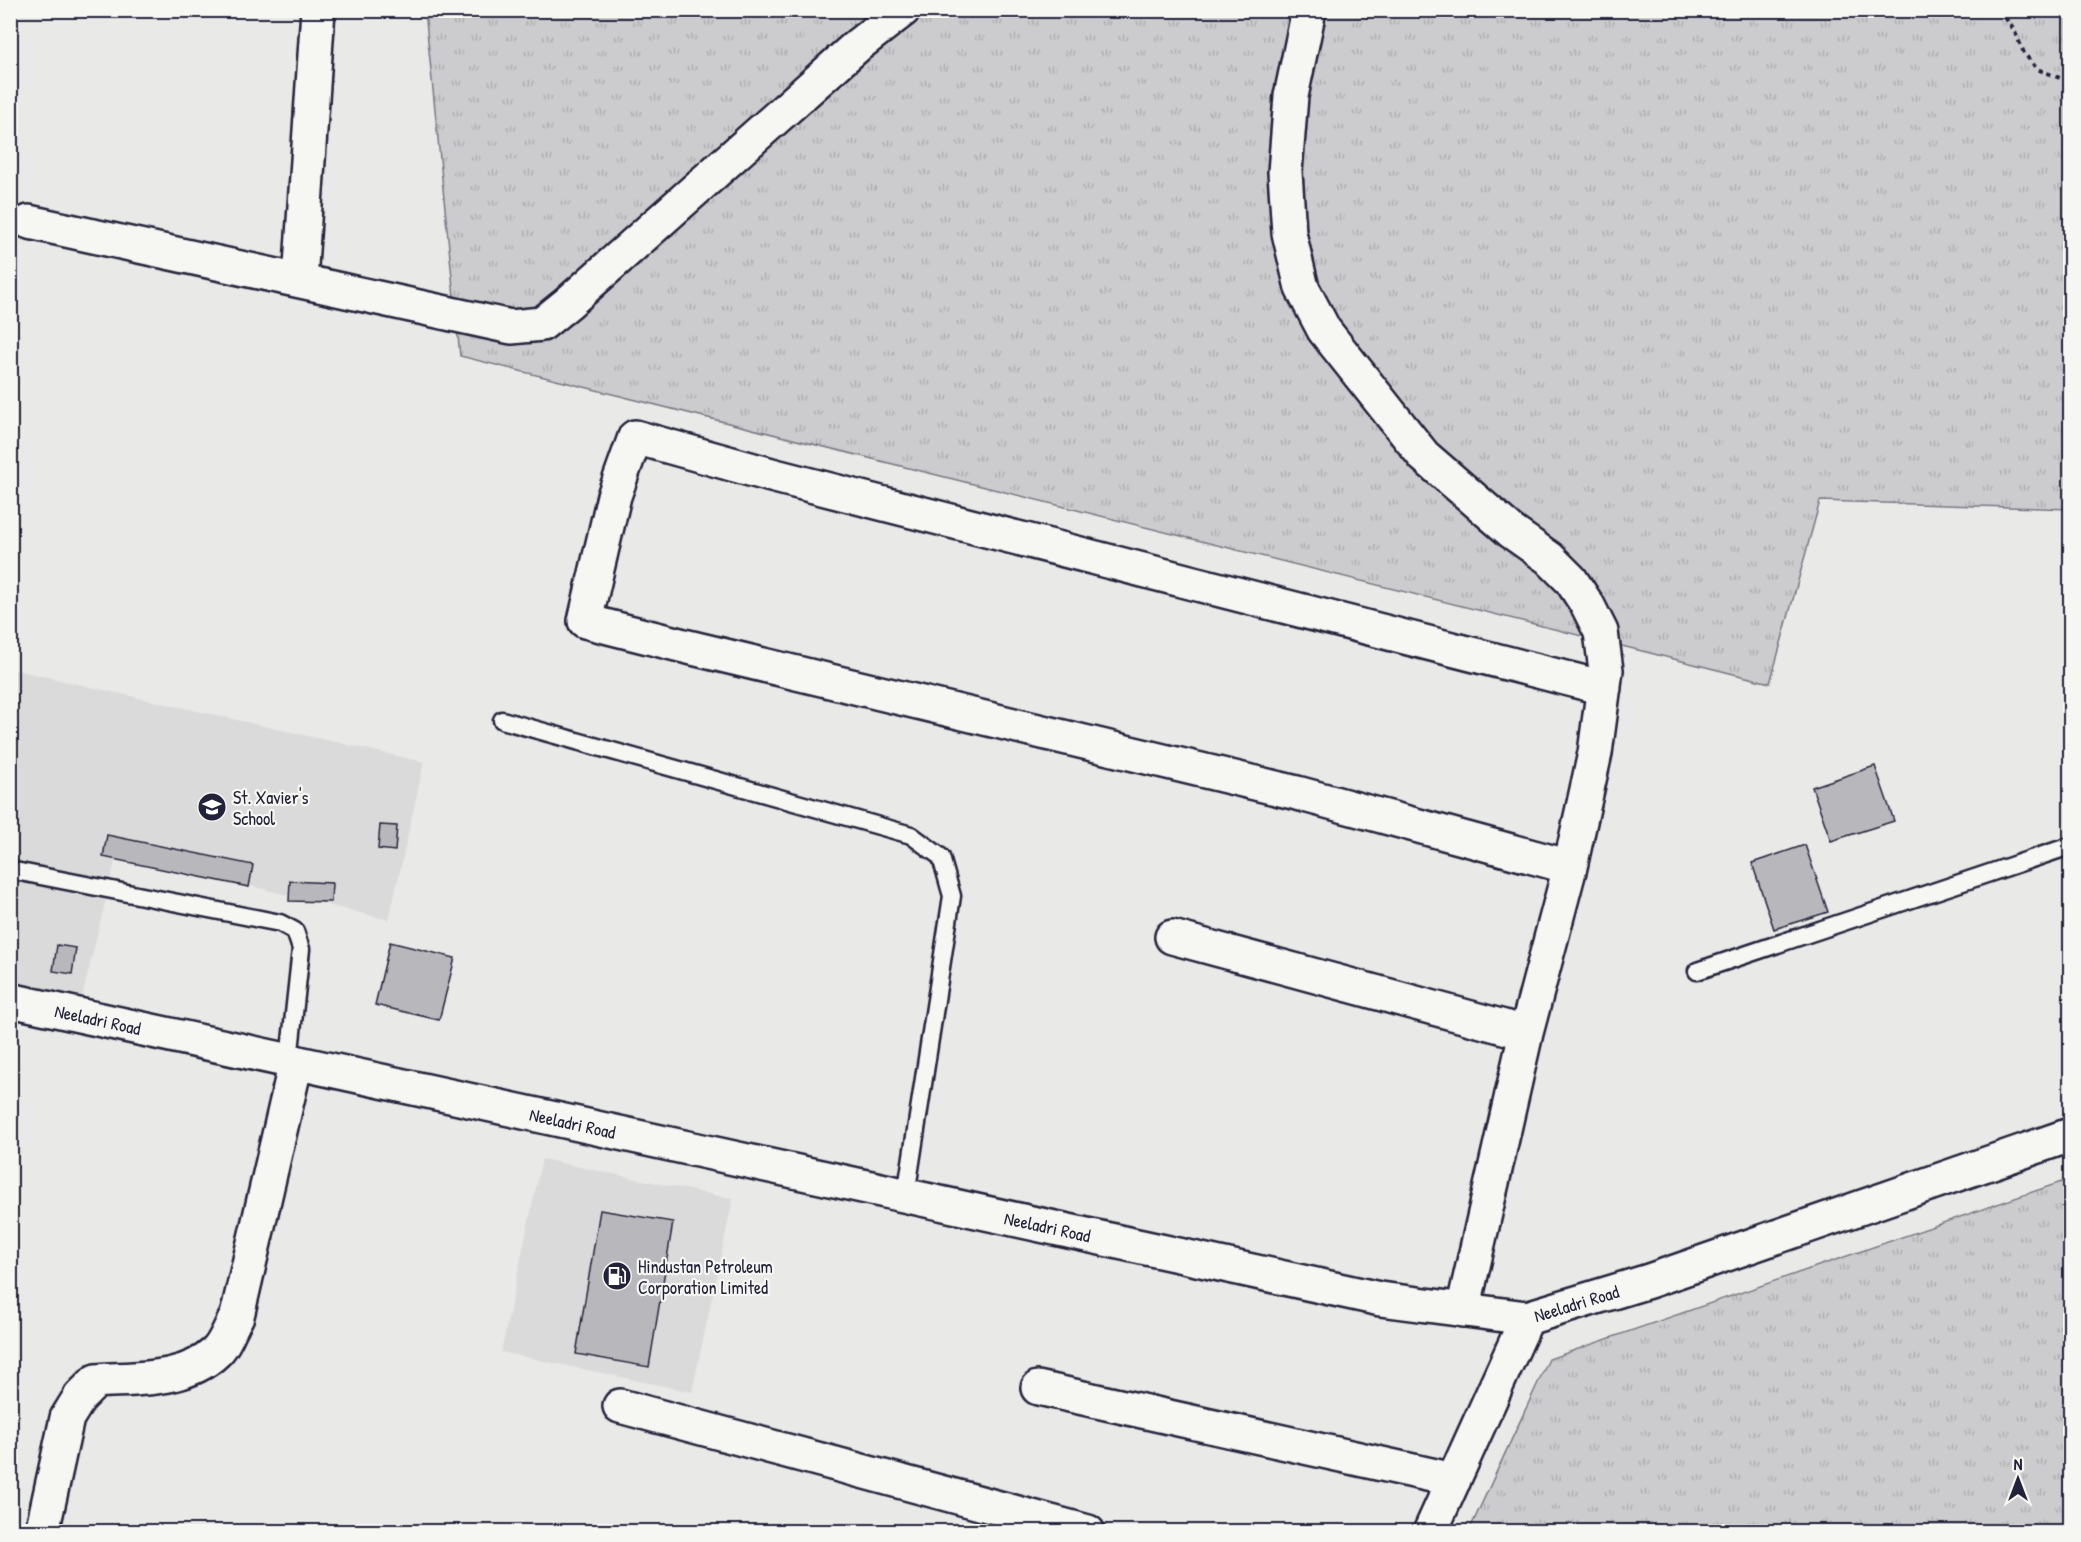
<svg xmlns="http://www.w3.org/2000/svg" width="2081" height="1542" font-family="'Patrick Hand',sans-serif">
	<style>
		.built { fill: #dadada }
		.grass { fill: url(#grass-tufts); stroke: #777784; stroke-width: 1.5 }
		.building { fill: #b8b8bc; stroke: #22223b; stroke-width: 1.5 }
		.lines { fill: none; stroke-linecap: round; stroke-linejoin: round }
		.service-casing { stroke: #22223b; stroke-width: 21 }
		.minor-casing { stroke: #22223b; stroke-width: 38 }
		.secondary-casing { stroke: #22223b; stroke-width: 38 }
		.path { stroke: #22223b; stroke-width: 4; stroke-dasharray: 4.5 4.5; stroke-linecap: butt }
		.service { stroke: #f6f6f2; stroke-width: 16 }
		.minor { stroke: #f6f6f2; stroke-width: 33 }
		.secondary { stroke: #f6f6f2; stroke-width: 33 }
		.labels { text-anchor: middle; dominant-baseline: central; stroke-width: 4.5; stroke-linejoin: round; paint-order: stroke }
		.poi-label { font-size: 18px; fill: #22223b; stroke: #f6f6f2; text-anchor: start }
		.street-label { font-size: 18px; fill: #22223b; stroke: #f6f6f2 }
	</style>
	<defs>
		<pattern id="grass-tufts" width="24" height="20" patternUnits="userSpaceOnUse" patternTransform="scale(1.5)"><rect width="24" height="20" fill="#ccccce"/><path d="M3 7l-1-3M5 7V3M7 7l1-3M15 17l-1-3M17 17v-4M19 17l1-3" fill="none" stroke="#afafb2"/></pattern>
	</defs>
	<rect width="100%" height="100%" fill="#e9e9e7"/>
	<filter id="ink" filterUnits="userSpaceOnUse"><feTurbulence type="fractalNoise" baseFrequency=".0167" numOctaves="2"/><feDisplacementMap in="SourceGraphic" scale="12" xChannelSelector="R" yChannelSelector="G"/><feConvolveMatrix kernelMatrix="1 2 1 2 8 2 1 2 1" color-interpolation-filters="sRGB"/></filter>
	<g filter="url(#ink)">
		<!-- built -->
		<path class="built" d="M11 669 424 762 389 920 117 853 78 1014 11 1000Z
			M542 1159 733 1199 692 1392 501 1352Z"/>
		<!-- grass -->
		<path class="grass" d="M425 11H2070V509L1820 501 1770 683 460 356Z
			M2070 1179V1531H1469L1549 1359Z"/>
		<!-- building -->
		<path class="building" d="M1875 766 1894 821 1831 841 1812 787Z
			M380 825 397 826 395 851 378 849Z
			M107 835 253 865 249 887 103 857Z
			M1805 845 1828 912 1774 929 1752 863Z
			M290 881 332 883 331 902 289 901Z
			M390 942 455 958 439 1020 375 1005Z
			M57 945 76 948 72 974 53 971Z
			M600 1210 673 1222 649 1367 576 1354Z"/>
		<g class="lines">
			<!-- service casing -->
			<g class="service-casing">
				<path id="service" d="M502 720 911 835 941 857 952 896 906 1195
					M10 870 280 923 295 931 301 949 289 1060
					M1697 971 2070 846"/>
			</g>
			<!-- minor casing -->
			<g class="minor-casing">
				<path id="minor" d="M1309 10 1291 96 1285 172 1289 233 1302 288 1324 330 1424 456 1512 532 1549 558 1571 580 1588 606 1601 632 1606 670 1595 753 1570 867 1526 1033 1463 1310
					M29 222 300 281 318 10
					M300 281 511 327 542 324 568 303 858 45 903 10
					M1570 867 1297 793 684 646 585 621 614 496 635 437 775 476 1604 688
					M1172 937 1526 1033
					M1038 1388 1454 1480
					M620 1406 1088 1532
					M42 1532 67 1418 80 1397 96 1381C135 1378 185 1382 216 1352 225 1344 230 1327 237 1316L296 1062
					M1430 1532 1527 1318"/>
			</g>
			<!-- secondary casing -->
			<g class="secondary-casing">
				<g id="secondary">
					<path id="s1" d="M10 1000 1380 1299 1527 1318 1649 1281 2070 1135"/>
				</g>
			</g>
			<!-- path -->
			<path class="path" d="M2000 10 2014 30 2024 53 2037 69 2070 82"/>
			<!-- service -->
			<use href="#service" class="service"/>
			<!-- minor -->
			<use href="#minor" class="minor"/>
			<!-- secondary -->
			<use href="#secondary" class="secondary"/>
		</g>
	</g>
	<!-- icons -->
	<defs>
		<g id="school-disc" transform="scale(1.5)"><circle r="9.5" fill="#22223b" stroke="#f6f6f2"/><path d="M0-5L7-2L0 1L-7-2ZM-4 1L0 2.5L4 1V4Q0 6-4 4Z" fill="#fff"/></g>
		<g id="fuel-disc" transform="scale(1.5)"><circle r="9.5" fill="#22223b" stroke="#f6f6f2"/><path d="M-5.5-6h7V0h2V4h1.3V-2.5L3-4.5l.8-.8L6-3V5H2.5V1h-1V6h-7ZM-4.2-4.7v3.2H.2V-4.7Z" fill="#fff"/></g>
	</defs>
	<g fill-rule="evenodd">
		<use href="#school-disc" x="212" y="807"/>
		<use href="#fuel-disc" x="617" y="1276"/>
	</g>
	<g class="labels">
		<!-- poi labels -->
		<g class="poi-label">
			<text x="233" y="797">St. Xavier's<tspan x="233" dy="21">School</tspan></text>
			<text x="638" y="1266">Hindustan Petroleum<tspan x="638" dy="21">Corporation Limited</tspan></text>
		</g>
		<!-- street labels -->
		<g class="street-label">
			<text stroke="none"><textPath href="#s1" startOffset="90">Neeladri Road</textPath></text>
			<text stroke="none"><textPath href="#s1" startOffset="576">Neeladri Road</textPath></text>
			<text stroke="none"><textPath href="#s1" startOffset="1062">Neeladri Road</textPath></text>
			<text stroke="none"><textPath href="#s1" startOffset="1602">Neeladri Road</textPath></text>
		</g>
	</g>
	<!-- margin -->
	<rect width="2081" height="1542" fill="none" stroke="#f6f6f2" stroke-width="36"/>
	<rect x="18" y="18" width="2045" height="1506" fill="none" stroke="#22223b" stroke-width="2" filter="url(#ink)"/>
	<!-- north arrow -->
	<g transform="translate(2018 1479)" stroke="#f6f6f2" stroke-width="4.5" paint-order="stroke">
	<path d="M0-4.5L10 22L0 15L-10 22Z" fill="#22223b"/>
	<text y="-9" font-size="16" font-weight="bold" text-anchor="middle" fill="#22223b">N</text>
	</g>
</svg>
